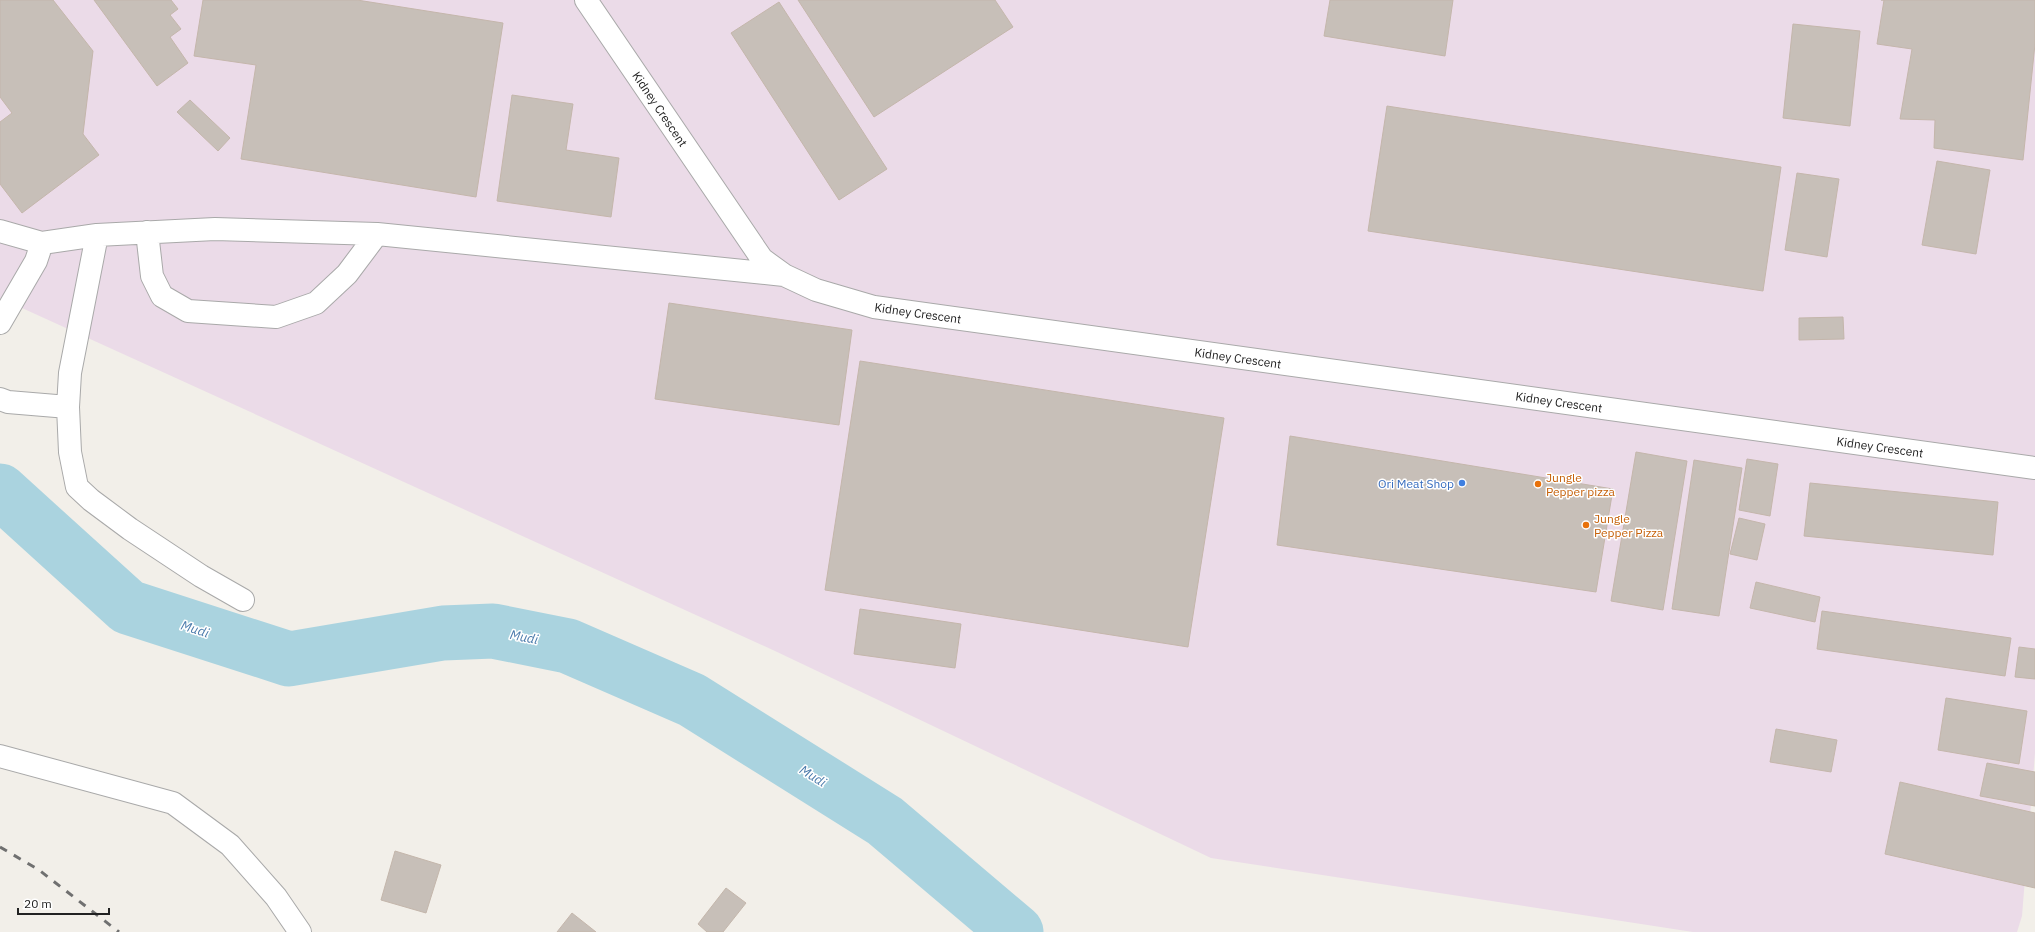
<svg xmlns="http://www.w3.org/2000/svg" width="2035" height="932" font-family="'IBM Plex Sans',sans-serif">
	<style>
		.industrial { fill: #ebdbe8 }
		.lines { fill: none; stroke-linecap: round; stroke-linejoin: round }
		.stream { stroke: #aad3df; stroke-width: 9 }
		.river { stroke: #aad3df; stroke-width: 55 }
		.building { fill: #c7bfb8; stroke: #c4b6ab }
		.minor-casing { stroke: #a9a9a9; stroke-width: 24 }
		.minor { stroke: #fff; stroke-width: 22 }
		.rail { stroke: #707070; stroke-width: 3; stroke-dasharray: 8 8; stroke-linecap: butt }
		.shop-dot { fill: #3f7fe0; stroke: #fff; stroke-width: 1.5 }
		.food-dot { fill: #e8710a; stroke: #fff; stroke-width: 1.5 }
		.labels { text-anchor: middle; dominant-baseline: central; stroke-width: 3; stroke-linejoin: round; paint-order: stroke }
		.street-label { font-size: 12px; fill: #222; stroke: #fff }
		.food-label { font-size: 12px; fill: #c56008; stroke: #fff; text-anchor: start }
		.shop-label { font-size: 12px; fill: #366cbe; stroke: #fff; text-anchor: end }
		.water-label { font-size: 13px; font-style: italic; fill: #4a7aab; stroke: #fff }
	</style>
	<rect width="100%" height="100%" fill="#f2efe9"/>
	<!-- industrial -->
	<path class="industrial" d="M0 0H2035V753L2022 916 2017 932H1693L1211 858 775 651 0 298Z"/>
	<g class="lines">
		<!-- stream -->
		<path class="stream" d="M0 495 31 532 151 624 259 666 349 645 439 618 496 623 571 637 668 687 697 691 885 821"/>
		<!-- river -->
		<path class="river" d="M0 491 128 607 289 659 443 633 493 631 568 646 692 700 885 821 1016 932"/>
	</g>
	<!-- building -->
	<path class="building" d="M0 0H53L93 51 83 134 99 155 22 213 0 184V122L12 113 0 97Z
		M94 0H171L178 9 170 15 181 29 170 37 188 63 157 86Z
		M203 0H357L503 23 476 197 241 159 256 65 194 56Z
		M798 0H995L1013 27 874 117Z
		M1330 0H1453L1445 56 1324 36Z
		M1881 0H2035V44L2023 160 1934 148 1935 120 1900 119 1912 49 1877 44 1884 0Z
		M779 2 887 169 839 200 731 33Z
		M1793 24 1860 31 1850 126 1783 118Z
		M512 95 573 104 566 150 619 158 611 217 497 201Z
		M190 100 230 138 218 151 177 112Z
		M1387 106 1781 167 1763 291 1368 231Z
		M1937 161 1990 170 1976 254 1922 245Z
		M1797 173 1839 179 1827 257 1785 250Z
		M669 303 852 330 839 425 655 399Z
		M1843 317 1844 339 1799 340V318Z
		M860 361 1224 418 1188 647 825 590Z
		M1290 436 1613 489 1596 592 1277 545Z
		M1636 452 1687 461 1663 610 1611 601Z
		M1747 459 1778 464 1770 516 1739 510Z
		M1694 460 1742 468 1719 616 1672 609Z
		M1810 483 1998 502 1993 555 1804 536Z
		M1739 518 1765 524 1757 560 1730 554Z
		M1756 582 1820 597 1815 622 1750 608Z
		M860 609 961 624 955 668 854 654Z
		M1822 611 2011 638 2005 676 1817 649Z
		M2019 647 2035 649V679L2015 677Z
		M1946 698 2027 711 2019 764 1938 750Z
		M1776 729 1837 740 1831 772 1770 762Z
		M1987 763 2035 772V806L1980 796Z
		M1900 782 2035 813V888L1885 854Z
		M395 851 441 865 426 913 381 900Z
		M726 888 746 903 723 932H707L698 924Z
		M572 913 596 932H557Z"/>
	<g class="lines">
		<!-- minor casing -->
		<g class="minor-casing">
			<path id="minor" d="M586 0 762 259 784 275 816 290 874 307 2035 468
				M0 231 42 243 97 235 215 229 377 234 784 275
				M147 232 152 276 162 296 188 311 276 317 316 303 347 274 377 234
				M97 235 70 373 68 407 70 452 77 487 91 500 130 529 201 576 243 600
				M0 323 36 261 42 243
				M0 399 8 402 68 407
				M0 756 173 803 230 845 276 897 300 932"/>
		</g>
		<!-- minor -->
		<use href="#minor" class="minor"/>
		<!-- rail -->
		<path class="rail" d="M0 847 39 870 119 932"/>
	</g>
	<!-- markers -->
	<circle class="shop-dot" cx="1462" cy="483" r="4"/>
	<g class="food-dot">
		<circle cx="1538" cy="484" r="4"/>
		<circle cx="1586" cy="525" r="4"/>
	</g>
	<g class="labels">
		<!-- street labels -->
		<g class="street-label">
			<text transform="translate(660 109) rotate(56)">Kidney Crescent</text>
			<text transform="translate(918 313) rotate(8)">Kidney Crescent</text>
			<text transform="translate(1238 358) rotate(8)">Kidney Crescent</text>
			<text transform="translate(1559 402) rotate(8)">Kidney Crescent</text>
			<text transform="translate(1880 447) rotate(8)">Kidney Crescent</text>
		</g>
		<!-- food labels -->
		<g class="food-label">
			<text x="1546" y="477">Jungle<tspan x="1546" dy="14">Pepper pizza</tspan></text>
			<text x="1594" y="518">Jungle<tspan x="1594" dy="14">Pepper Pizza</tspan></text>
		</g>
		<!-- shop labels -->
		<g class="shop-label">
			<text x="1454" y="483">Ori Meat Shop</text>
		</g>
		<!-- water labels -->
		<g class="water-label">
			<text transform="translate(195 629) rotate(18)">Mudi</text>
			<text transform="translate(524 637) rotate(11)">Mudi</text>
			<text transform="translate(813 776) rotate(32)">Mudi</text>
		</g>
	</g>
	<!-- scale -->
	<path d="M18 908v6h91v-6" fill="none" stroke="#222222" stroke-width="2"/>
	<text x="24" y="908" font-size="12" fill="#222222" stroke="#ffffff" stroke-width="3" paint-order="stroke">20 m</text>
</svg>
